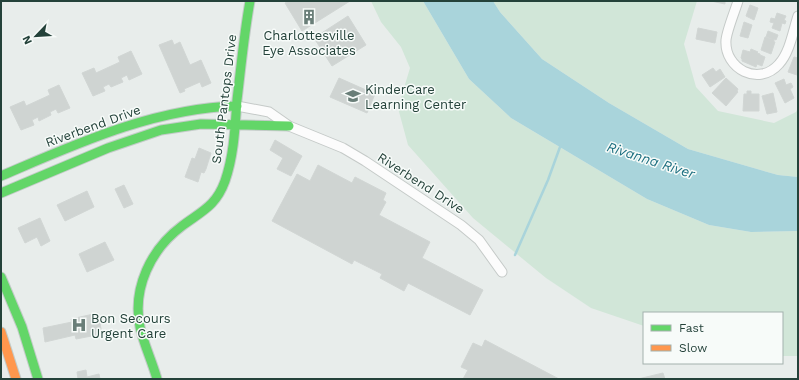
<svg xmlns="http://www.w3.org/2000/svg" width="799" height="380" font-family="'Work Sans',sans-serif">
	<style>
		.green { fill: #d1e6d8 }
		.water { fill: #a9d4db }
		.lines { fill: none; stroke-linecap: round; stroke-linejoin: round }
		.stream { stroke: #a9d4db; stroke-width: 2.5 }
		.building { fill: #cfd4d2; stroke: #d1d6d4 }
		.street-casing { stroke: #c5cac8; stroke-width: 11 }
		.fast-casing { stroke: #c3cbc8; stroke-width: 11 }
		.slow-casing { stroke: #c3cbc8; stroke-width: 11 }
		.street { stroke: #fcfcfc; stroke-width: 9 }
		.fast { stroke: #63d668; stroke-width: 9 }
		.slow { stroke: #ff974d; stroke-width: 9 }
		.labels { text-anchor: middle; dominant-baseline: central; stroke-width: 3; stroke-linejoin: round; paint-order: stroke }
		.poi-label { font-size: 13px; fill: #24423a; stroke: #f7fbf9; text-anchor: start }
		.street-label { font-size: 13px; fill: #24423a; stroke: #f7fbf9 }
		.water-label { font-size: 14px; font-style: italic; fill: #1c6f80; stroke: #f7fbf9 }
	</style>
	<rect width="100%" height="100%" fill="#e8edeb"/>
	<!-- green -->
	<path class="green" d="M371 1H423L469 79 511 118 647 199 709 225 751 232 798 231V356H782V313H644V326L591 308 546 278 473 218 408 145 398 108 410 68 401 47 381 22Z
		M493 1H697L684 44 696 87 718 111 774 123 796 112 798 108V177L778 175 688 149 609 103 542 59 500 12Z"/>
	<!-- water -->
	<path class="water" d="M423 1H493L500 12 542 59 609 103 688 149 778 175 798 177V231L751 232 709 225 647 199 511 118 469 79Z"/>
	<g class="lines">
		<!-- stream -->
		<path class="stream" d="M515 255 548 180 560 147"/>
	</g>
	<!-- building -->
	<path class="building" d="M289 1H350L302 31 285 3Z
		M711 1H725V4Z
		M750 5 758 8 754 20 746 16Z
		M777 13 786 16 784 20 786 21 785 24 782 23 780 31 772 28 774 23 770 22 771 18 775 19Z
		M348 16 366 45 332 66 314 38Z
		M744 22 752 25 748 38 740 36Z
		M698 28 717 32 715 43 696 39Z
		M768 31 778 35 776 40 774 39V42H775L771 54 761 50 765 37 772 39 766 37Z
		M172 40 174 45 180 42 190 65 201 60 211 83 202 87 200 82 184 89 185 91 180 93 159 45Z
		M751 49 758 52 757 53 760 54V55L765 57 762 66 757 64 756 67 742 61V59L741 58 743 50 750 52Z
		M131 51 142 74 129 80 127 75 121 78 123 82 111 87 109 84 103 87 105 91 93 96 82 73 94 68 96 73 120 62 118 57Z
		M794 57 798 58 797 75 788 72Z
		M713 68 716 72 720 69 725 77 710 87 702 75Z
		M339 78 375 94 367 113 330 97Z
		M726 78 738 89 737 91 738 92 726 106 712 93Z
		M784 79 786 85 791 83 793 87 790 89 794 98 785 103 775 83Z
		M59 85 70 108 58 113 56 109 50 112 51 115 39 121 38 117 32 120 34 125 21 130 10 107 24 101 26 106 50 95 48 90Z
		M747 91H751V94H759V111H743L744 94H747Z
		M773 93 777 112 767 114 762 96Z
		M275 140 302 156 291 176 277 169 283 158 270 150Z
		M199 148 211 153 206 169 204 173 201 172 198 182 185 177 192 158 195 159Z
		M318 165 352 183 355 177 386 193 383 200 386 202 379 215 430 242 422 258 483 290 470 315 408 283 404 291 380 278 382 274 354 260 352 264 272 221 297 174 310 181Z
		M124 185 133 204 124 208 115 189Z
		M87 191 94 207 65 221 57 205Z
		M40 218 50 241 41 246 37 237 25 243 18 228Z
		M105 242 114 260 87 272 79 254Z
		M98 313 102 334 76 339 75 335 45 342 43 328 72 322 71 319Z
		M485 340 559 379H463L468 370 461 367 473 343 482 347Z
		M86 370 87 377 99 374 100 379H78L77 372Z
		M663 373 665 379H638Z"/>
	<g class="lines">
		<!-- street casing -->
		<g class="street-casing">
			<path id="street" d="M738 1C735 11 727 30 726 40 724 69 759 87 779 64 790 52 793 31 798 16
				M237 106 269 112 289 126 343 148 365 161 461 225 479 240 502 272"/>
		</g>
		<!-- fast casing -->
		<g class="fast-casing">
			<path id="fast" d="M1 176C76 144 154 108 237 106
				M1 193 108 148 161 130 201 124 289 126
				M1 277 22 327 38 379
				M157 379C152 361 144 345 140 327 132 288 151 249 182 226 202 211 216 206 225 181 234 155 235 128 237 100 241 67 244 34 250 1"/>
		</g>
		<!-- slow casing -->
		<g class="slow-casing">
			<path id="slow" d="M1 332 16 379"/>
		</g>
		<!-- street -->
		<use href="#street" class="street"/>
		<!-- fast -->
		<use href="#fast" class="fast"/>
		<!-- slow -->
		<use href="#slow" class="slow"/>
	</g>
	<!-- icons -->
	<defs>
		<g id="building-bare" transform="scale(1.2)"><path d="M-4-6H4V6H1V3H-1V6H-4ZM-2.5-4.3h1.7v1.8h-1.7ZM.8-4.3h1.7v1.8H.8ZM-2.5-1h1.7V.8h-1.7ZM.8-1h1.7V.8H.8Z" fill="#697e78" stroke="#f7fbf9" stroke-width="2.5" paint-order="stroke"/></g>
		<g id="school-bare" transform="scale(1.2)"><path d="M0-5L7-2L0 1L-7-2ZM-4 1L0 2.5L4 1V4Q0 6-4 4Z" fill="#697e78" stroke="#f7fbf9" stroke-width="2.5" paint-order="stroke"/></g>
		<g id="hospital-bare" transform="scale(1.2)"><path d="M-5-5h3v3.5h4V-5h3V5h-3V1.5h-4V5h-3Z" fill="#697e78" stroke="#f7fbf9" stroke-width="2.5" paint-order="stroke"/></g>
	</defs>
	<g fill-rule="evenodd">
		<use href="#building-bare" x="309" y="17"/>
		<use href="#school-bare" x="353" y="96"/>
		<use href="#hospital-bare" x="79" y="325"/>
	</g>
	<g class="labels">
		<!-- poi labels -->
		<g class="poi-label">
			<text x="309" y="35" text-anchor="middle">Charlottesville<tspan x="309" dy="15">Eye Associates</tspan></text>
			<text x="365" y="89">KinderCare<tspan x="365" dy="15">Learning Center</tspan></text>
			<text x="91" y="318">Bon Secours<tspan x="91" dy="15">Urgent Care</tspan></text>
		</g>
		<!-- street labels -->
		<g class="street-label">
			<text transform="translate(224 99) rotate(-83)">South Pantops Drive</text>
			<text transform="translate(93 126) rotate(-20)">Riverbend Drive</text>
			<text transform="translate(421 183) rotate(33)">Riverbend Drive</text>
		</g>
		<!-- water labels -->
		<g class="water-label">
			<text transform="translate(651 160) rotate(18)">Rivanna River</text>
		</g>
	</g>
	<!-- border -->
	<rect width="799" height="380" fill="none" stroke="#24423a" stroke-width="4"/>
	<!-- legend -->
	<rect x="643" y="312" width="140" height="52" fill="#f7fbf9" stroke="#a3b1ad"/>
	<rect x="651" y="325" width="20" height="6" fill="#63d668" stroke="#a3b1ad"/>
	<text x="679" y="332" font-size="12" fill="#24423a">Fast</text>
	<rect x="651" y="345" width="20" height="6" fill="#ff974d" stroke="#a3b1ad"/>
	<text x="679" y="352" font-size="12" fill="#24423a">Slow</text>
	<!-- north arrow -->
	<g transform="translate(36 36) rotate(245)" stroke="#f7fbf9" stroke-width="3" paint-order="stroke">
	<path d="M0-3L7 15L0 10L-7 15Z" fill="#24423a"/>
	<text y="-6" font-size="11" font-weight="bold" text-anchor="middle" fill="#24423a">N</text>
	</g>
</svg>
